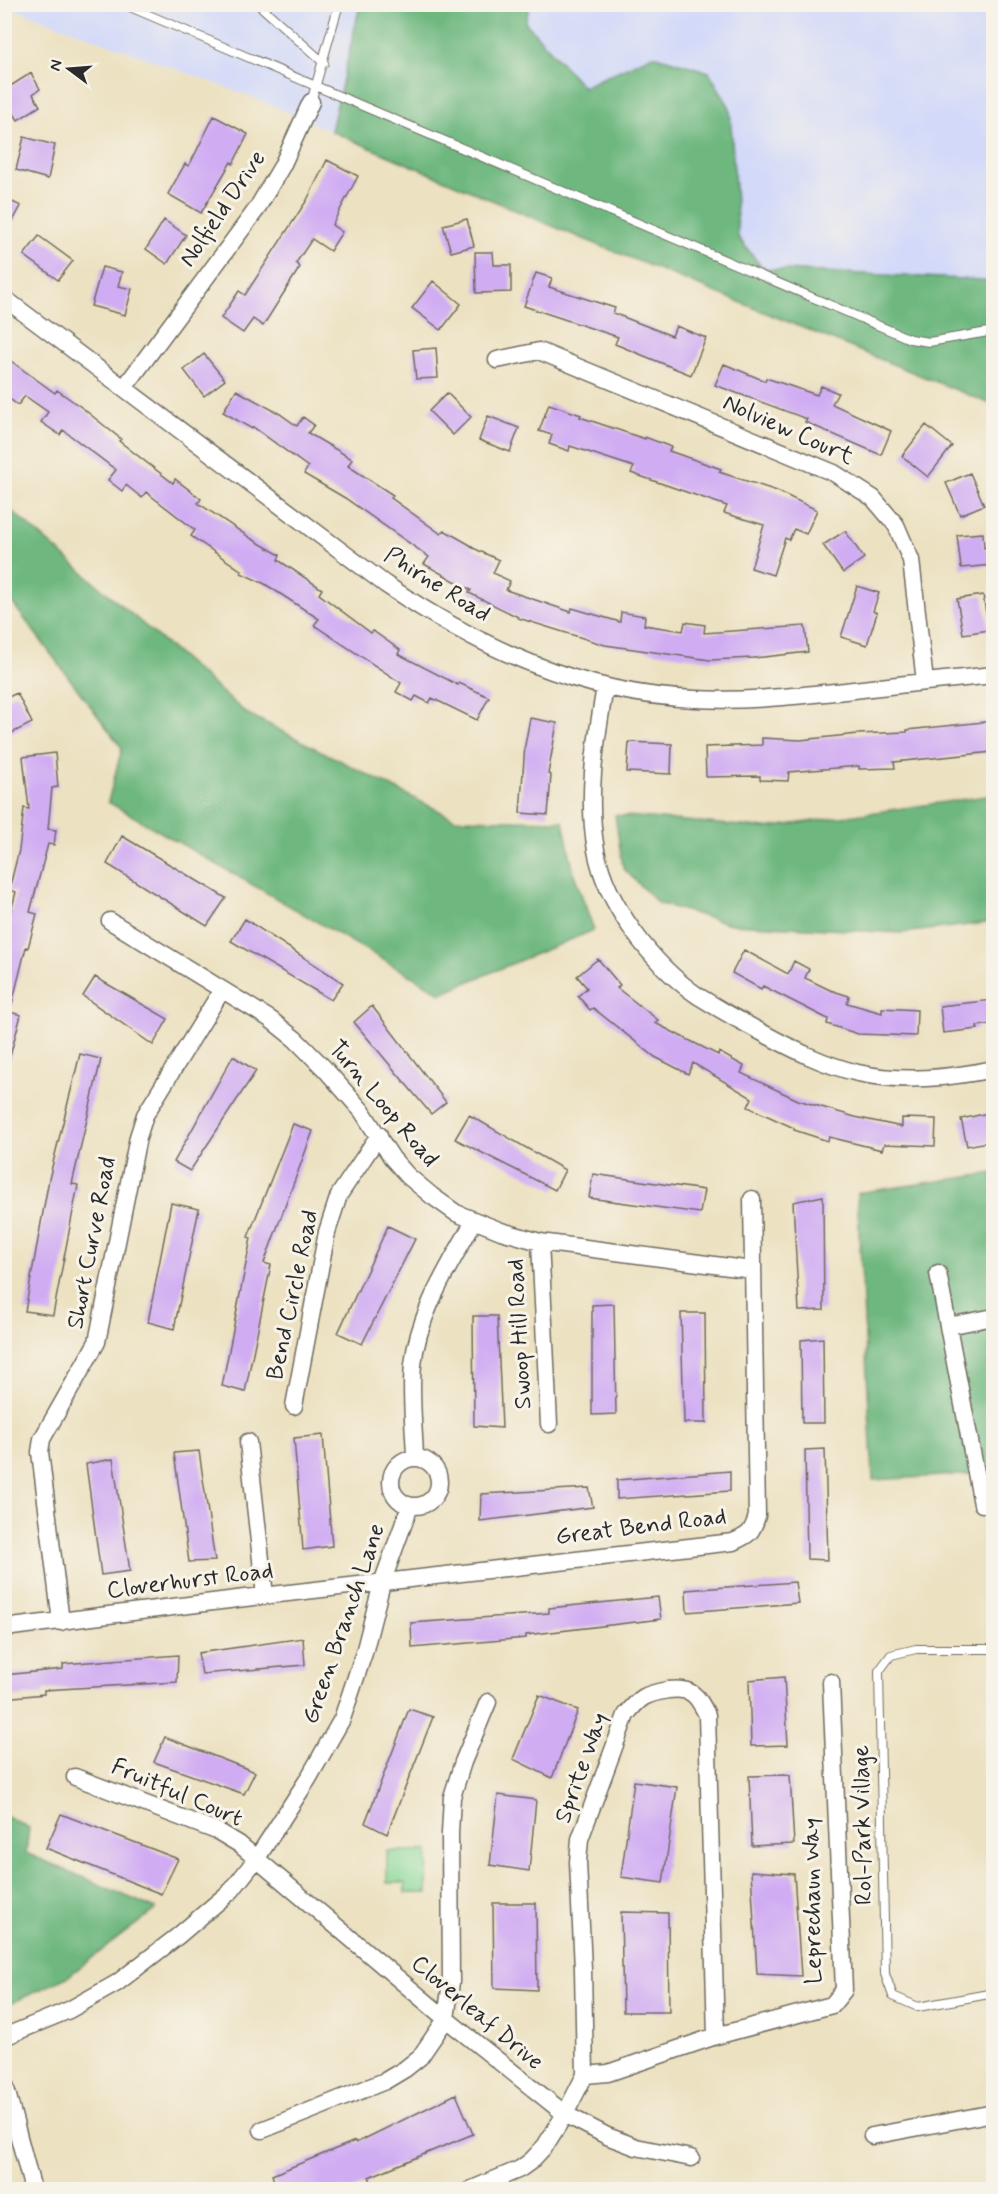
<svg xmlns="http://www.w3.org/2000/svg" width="998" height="2194" font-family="Mynerve,sans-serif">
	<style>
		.built { fill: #d2d9f9 }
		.green { fill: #88d898; stroke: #5a8262; stroke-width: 1.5 }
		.forest { fill: #6eb880; stroke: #4c7256; stroke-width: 1.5 }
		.building { fill: #d0acf3 }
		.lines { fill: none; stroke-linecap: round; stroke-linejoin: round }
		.lane-casing { stroke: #6f6b60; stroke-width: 10 }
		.street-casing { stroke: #6f6b60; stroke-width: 19 }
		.lane { stroke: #fff; stroke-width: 8 }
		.street { stroke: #fff; stroke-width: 16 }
		.labels { text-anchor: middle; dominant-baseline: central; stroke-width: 6; stroke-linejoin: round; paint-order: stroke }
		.street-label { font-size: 24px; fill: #2b2b2b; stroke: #f7f3e8 }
	</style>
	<rect width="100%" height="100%" fill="#f7f3e8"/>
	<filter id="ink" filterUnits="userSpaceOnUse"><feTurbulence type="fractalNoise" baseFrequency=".0167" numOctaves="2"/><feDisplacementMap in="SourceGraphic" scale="12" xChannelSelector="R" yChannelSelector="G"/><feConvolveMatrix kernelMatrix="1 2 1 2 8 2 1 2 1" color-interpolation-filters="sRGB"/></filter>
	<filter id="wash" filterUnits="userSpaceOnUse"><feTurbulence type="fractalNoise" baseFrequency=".008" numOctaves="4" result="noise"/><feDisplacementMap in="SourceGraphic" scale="24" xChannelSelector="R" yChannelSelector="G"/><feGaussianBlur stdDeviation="1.35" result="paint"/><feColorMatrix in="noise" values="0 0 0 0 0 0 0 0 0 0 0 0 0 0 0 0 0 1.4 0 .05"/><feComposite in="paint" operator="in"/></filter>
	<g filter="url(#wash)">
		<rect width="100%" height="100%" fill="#ece1c1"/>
		<!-- built -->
		<path class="built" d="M530 4 993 5V284L982 280 763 269 738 237 730 108 653 55 583 87 525 22Z
			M4 5H360L331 131 257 99Z"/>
		<!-- green -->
		<path class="green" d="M387 1851H428L427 1893H405V1883H387Z"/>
		<!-- forest -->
		<path class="forest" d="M360 5H530L525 22 583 87 653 55 709 72 730 108 738 237 763 269 982 280 993 284V405L564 231 331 131Z
			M5 505 246 713 455 819 563 821 574 874 594 930 441 993 108 802 122 748 5 593Z
			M993 795V922L902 933 731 924 658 903 623 868 615 815 766 828Z
			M993 1173V1473L873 1480 857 1193Z
			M4 1815 29 1828 26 1853 156 1909 67 1977 5 2006Z"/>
		<g id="blocks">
			<!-- building -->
			<path class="building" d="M31 73 40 89 33 94 40 106 18 120 4 98V90Z
				M214 116 248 134 233 164 231 162 201 213 168 194 185 164 189 166Z
				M24 137 55 145 48 179 16 170Z
				M327 160 358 176 332 225 342 232 330 251 312 239 296 263 300 267 263 326 253 319 243 333 221 318 239 291 245 295 307 200Z
				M4 198 21 206 4 238Z
				M467 219 474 246 451 252 443 225Z
				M164 220 186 235 167 264 146 249Z
				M39 236 73 261 58 280 24 255Z
				M475 252H493L494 265H511V292L476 293Z
				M102 267 122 272 118 286 132 289 125 315 91 306Z
				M536 273 552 278 549 287 615 308 613 313 672 336 676 326 706 338 691 375 615 344 618 337 524 306Z
				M433 281 461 304 441 330 412 308Z
				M436 348 438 378 416 379 413 350Z
				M204 354 225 380 204 396 184 370Z
				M4 356 55 393 57 390 81 407 121 439 119 441 173 483 175 479 201 499 198 503 252 539 280 555 278 560 322 589 319 594 371 633 373 631 400 650 398 654 458 685 459 683 489 697 477 720 432 698 429 703 416 696 413 701 396 692 401 683 314 625 319 619 265 584 241 573 242 571 191 536 195 530 146 492 142 498 126 485 122 491 108 480 116 470 63 430 60 435 41 422 48 412 25 396 18 405 4 395Z
				M724 364 765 381 766 378 817 395 821 386 838 393 832 404 891 431 881 455 805 422 807 419 715 385Z
				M236 390 280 414 297 426 303 417 314 425 308 433 352 459 348 466 393 495 391 498 441 534 444 530 472 546 471 547 499 560 493 573 510 581 506 590 571 612 572 608 620 622 621 612 645 616 644 625 683 631 685 622 705 625 704 633 805 626 808 652 754 658 710 660 605 645 518 618V617L469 593 471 590 424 564 429 557 345 498 304 474 308 467 253 427 252 429 223 412Z
				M447 393 471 417 453 435 429 411Z
				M549 404 581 415 580 417 645 439V437L671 447 669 451 721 469 719 472 777 491 817 510 806 534 794 529 789 540 785 538 773 575 751 568 764 525 724 513 727 506 631 473 634 467 570 446 569 451 549 444 552 435 539 431Z
				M488 416 519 428 510 452 479 440Z
				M926 425 952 446 928 477 902 456Z
				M970 473 984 505 960 515 946 483Z
				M845 531 864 558 843 573 823 545Z
				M983 533 984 548 993 547V565L961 568 957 535Z
				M857 586 879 593 873 611 877 613 867 645 841 637Z
				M983 595 989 630 963 634 957 599Z
				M17 693 32 723 4 737V699Z
				M530 718 557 723 548 774 551 775 548 815 520 813 525 745Z
				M993 721V752L894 762 895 768 859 769V766L789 772 788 781 760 780V776L706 777 705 747 762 745V738L800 740 858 734 907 732V730Z
				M629 742 672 744 671 774 627 772Z
				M55 753 58 787 52 788 48 829 56 830 54 845 48 844 30 912 37 914 28 948 26 947 10 1012 21 1015 9 1060H4V937L16 892 9 890 19 850 24 808 29 809 23 757Z
				M122 836 226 898 207 926 107 864Z
				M245 919 343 983 331 1000 231 941Z
				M744 950 788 974 794 961 809 969 805 978 830 990 849 996 847 1003 882 1013V1008L917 1010 916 1036 858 1034 827 1024 828 1019 763 986 761 989 732 973Z
				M598 959 620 985 617 988 658 1020 655 1023 718 1055 719 1052 744 1066 741 1073 798 1100 855 1117 902 1127V1118L936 1119 935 1146 884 1144 882 1150 829 1137 828 1141 794 1130V1128L748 1107 752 1098 693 1063 688 1074 655 1057 593 1008 590 1010 578 996 587 988 577 976Z
				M95 977 168 1019 153 1045 83 996Z
				M993 1000V1024L977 1026 978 1029 943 1033 940 1006Z
				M372 1006 446 1102 431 1114 354 1022Z
				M80 1054 101 1059 72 1184 78 1185 53 1315 25 1311 49 1179Z
				M233 1056 256 1071 190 1171 174 1162Z
				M993 1112V1141L967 1146 961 1119Z
				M469 1115 565 1170 555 1190 455 1139Z
				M293 1124 313 1131 264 1263 271 1265 245 1392 222 1386 251 1238 248 1237Z
				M593 1174 704 1190 700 1213 589 1198Z
				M823 1196 824 1310 799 1311 793 1202Z
				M171 1203 199 1209 174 1329 148 1322Z
				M388 1226 415 1239 362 1344 338 1333Z
				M614 1304 616 1414 592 1415V1305Z
				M681 1313H705L706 1423H684Z
				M473 1316H497L502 1428 474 1426Z
				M823 1338 824 1423H802L801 1340Z
				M323 1435 332 1546 303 1550 294 1438Z
				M825 1449 828 1560 807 1559 805 1450Z
				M199 1451 215 1561 189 1562 174 1453Z
				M113 1459 130 1571 101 1575 86 1464Z
				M730 1471V1491L617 1499V1480Z
				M589 1488 593 1507 480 1521 481 1494Z
				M795 1582 798 1603 687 1612 686 1590Z
				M658 1597 661 1619 526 1635V1638L412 1648 411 1623 549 1613V1608Z
				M303 1638 305 1665 202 1674 198 1653Z
				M178 1655 177 1682 44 1690V1694L4 1698V1675L63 1669V1664Z
				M784 1677 788 1745 751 1746 749 1680Z
				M539 1695 578 1710 552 1778 513 1759Z
				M409 1709 433 1717 387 1834 365 1823Z
				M165 1737 255 1772 244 1794 154 1762Z
				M790 1775 794 1844 752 1846 749 1776Z
				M634 1781 677 1787 663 1883 621 1877Z
				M498 1795 536 1800 529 1871 490 1865Z
				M61 1814 178 1859 161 1894 46 1848Z
				M751 1871 794 1874 801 1976 757 1974Z
				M493 1903H536L537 1990 494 1988Z
				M621 1912 668 1913 669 2012H623Z
				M456 2094 473 2134 369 2177 371 2181 352 2190H277L272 2175 355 2141 356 2143Z"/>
		</g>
	</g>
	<g filter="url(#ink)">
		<use href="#blocks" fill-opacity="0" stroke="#6f6b60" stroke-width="1.5"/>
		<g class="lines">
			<!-- lane casing -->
			<g class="lane-casing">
				<path id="lane" d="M123 4 910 339 929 342 994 331
					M258 4 324 63
					M311 102 339 4
					M994 1649H916L891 1655 879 1671 885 1974 893 1996 918 2007 994 1993"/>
			</g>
			<!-- street casing -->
			<g class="street-casing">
				<path id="street" d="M4 298 385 584C480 648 579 694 695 699 745 702 795 696 845 691 894 685 944 680 994 675
					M497 360 539 351 834 473 873 498 896 525 911 560 925 682
					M124 388 256 210 282 166 311 102
					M605 687C596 741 586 795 596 850 606 905 653 965 698 996 719 1009 740 1021 761 1032 792 1049 824 1065 858 1073 903 1083 949 1078 994 1069
					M110 921 270 1019 295 1039 324 1068 362 1111 392 1158 408 1176 432 1196 456 1213 501 1231 540 1242 752 1270
					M540 1242 549 1424
					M938 1273 948 1326
					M994 1317 948 1326 982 1504 994 1502
					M294 1406 327 1232 339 1195 379 1135
					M248 1442 265 1596
					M415 1457C414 1427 410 1395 413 1365 418 1313 450 1265 474 1221
					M391 1482a24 24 0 1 1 48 0a24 24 0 1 1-48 0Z
					M61 1622 40 1452 42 1439 97 1342 138 1137 145 1115 222 990
					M4 1628 245 1598 733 1542C749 1535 752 1533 757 1516L752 1199
					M75 1777 219 1832 239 1844 446 2019 565 2114 607 2136 636 2147 691 2158
					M4 2037 69 2010 117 1983 178 1936 232 1890 257 1858 308 1779 342 1719 364 1653 382 1583 410 1506
					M585 2075 608 2073 716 2036 832 2005 844 1990 831 1682
					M4 2081 33 2190
					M262 2130 385 2081 405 2069 420 2057 446 2019 451 1982 450 1833 452 1797 463 1762 488 1702
					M872 2136 994 2113
					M470 2190 520 2169 531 2161 545 2146 565 2114 585 2075 583 1969 578 1862 580 1839 626 1715C640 1697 645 1694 668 1690 692 1687 697 1695 707 1715L716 2036"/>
			</g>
			<!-- lane -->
			<use href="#lane" class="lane"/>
			<!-- street -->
			<use href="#street" class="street"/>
		</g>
	</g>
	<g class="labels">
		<!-- street labels -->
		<g class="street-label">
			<text transform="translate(223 209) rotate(-56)">Nolfield Drive</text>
			<text transform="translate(788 430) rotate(24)">Nolview Court</text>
			<text transform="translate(437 585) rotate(32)">Phirne Road</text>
			<text transform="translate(383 1104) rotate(50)">Turn Loop Road</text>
			<text transform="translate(92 1243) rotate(-79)">Short Curve Road</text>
			<text transform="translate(293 1295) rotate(-78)">Bend Circle Road</text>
			<text transform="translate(520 1334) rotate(-93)">Swoop Hill Road</text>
			<text transform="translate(641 1527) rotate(-7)">Great Bend Road</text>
			<text transform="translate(190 1581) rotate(-7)">Cloverhurst Road</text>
			<text transform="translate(344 1624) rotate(-71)">Green Branch Lane</text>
			<text transform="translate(582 1768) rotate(-70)">Sprite Way</text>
			<text transform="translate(177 1793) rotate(23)">Fruitful Court</text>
			<text transform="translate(863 1825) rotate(-91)">Rol-Park Village</text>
			<text transform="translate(813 1901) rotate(-91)">Leprechaun Way</text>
			<text transform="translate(477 2013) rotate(40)">Cloverleaf Drive</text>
		</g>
	</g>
	<!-- margin -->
	<rect width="998" height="2194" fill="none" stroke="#f7f3e8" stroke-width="24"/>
	<!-- north arrow -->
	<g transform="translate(69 69) rotate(286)" stroke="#f7f3e8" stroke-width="4.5" paint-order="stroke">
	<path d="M0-4.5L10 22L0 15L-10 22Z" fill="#2b2b2b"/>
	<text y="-9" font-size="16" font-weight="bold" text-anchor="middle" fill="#2b2b2b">N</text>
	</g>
</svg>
